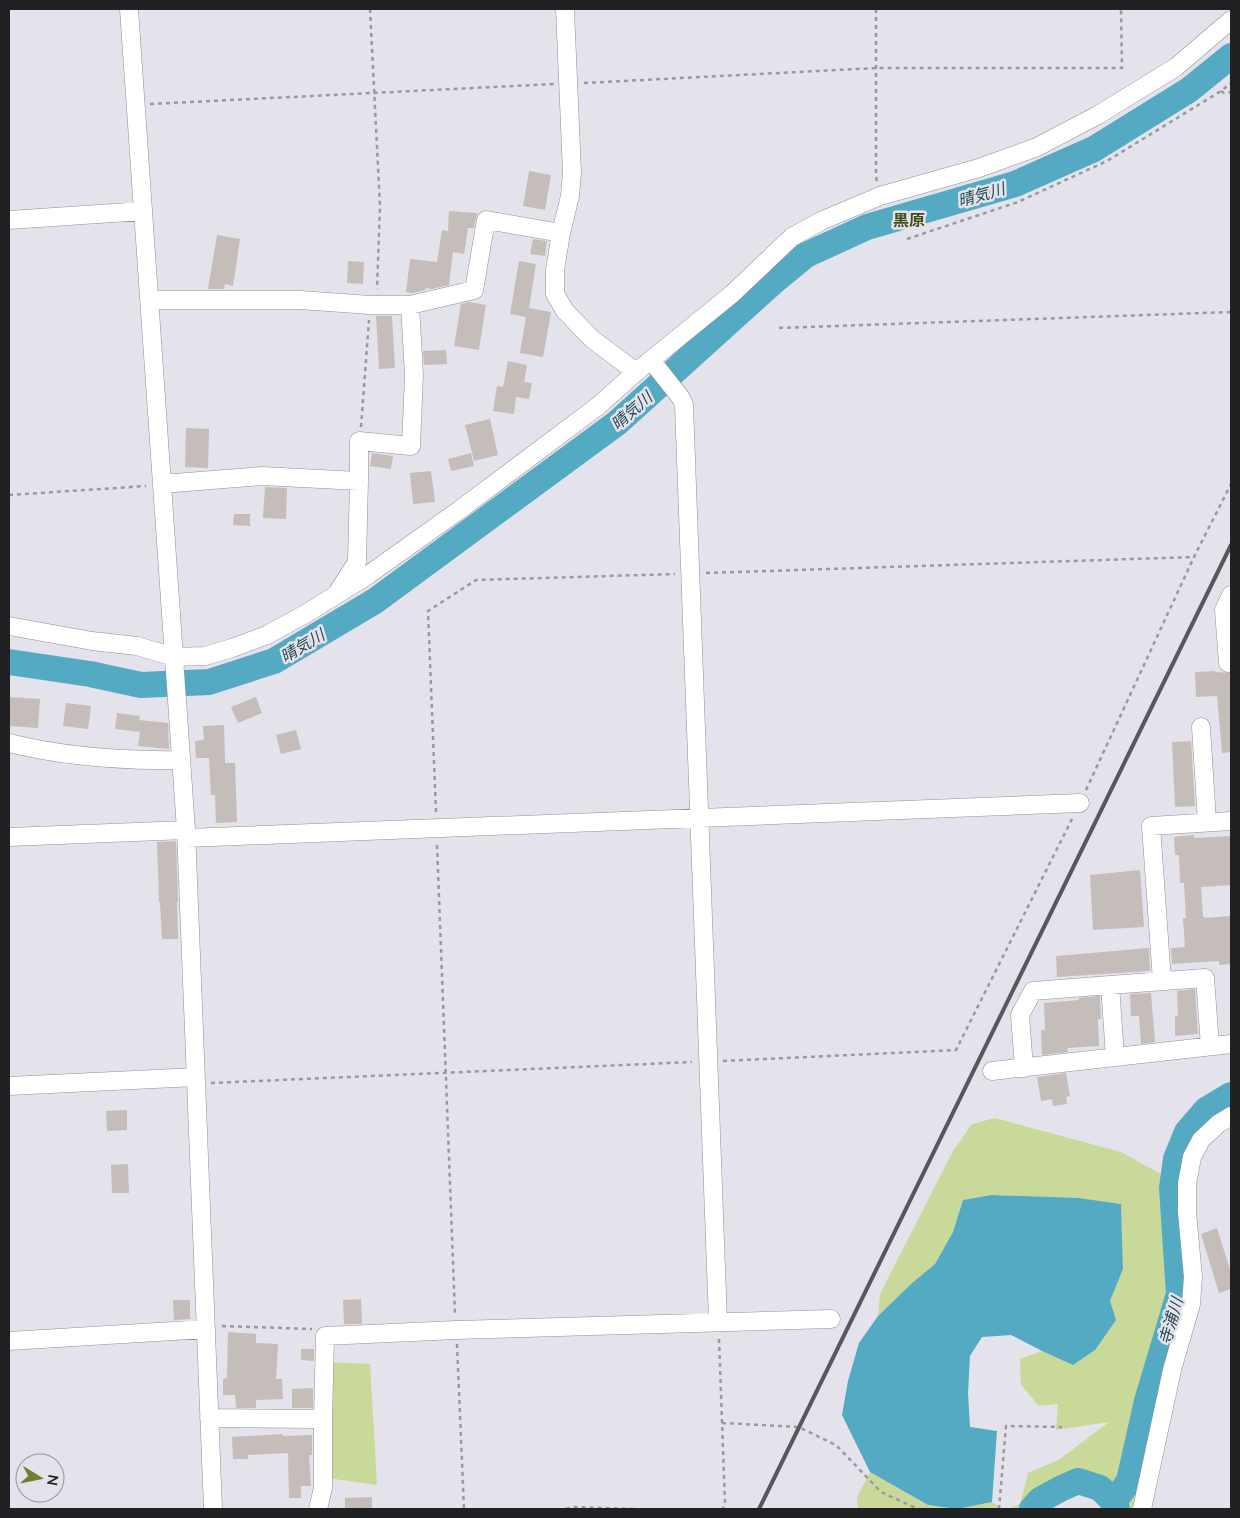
<svg xmlns="http://www.w3.org/2000/svg" width="1240" height="1518" font-family="Lato,'Noto Sans JP',sans-serif">
	<style>
		.green { fill: #c9d999 }
		.water { fill: #54aac3 }
		.lines { fill: none; stroke-linecap: round; stroke-linejoin: round }
		.river { stroke: #54aac3; stroke-width: 26 }
		.building { fill: #c5bdb9 }
		.minor-casing { stroke: #918f96; stroke-width: 19 }
		.path { stroke: #9a999e; stroke-width: 2.5; stroke-dasharray: 4 4; stroke-linecap: butt }
		.minor { stroke: #fff; stroke-width: 18 }
		.rail { stroke: #58575b; stroke-width: 4 }
		.labels { text-anchor: middle; dominant-baseline: central; stroke-width: 5; stroke-linejoin: round; paint-order: stroke }
		.water-label { font-size: 16px; font-style: italic; fill: #244b56; stroke: #e4e2ea }
		.neighbourhood-label { font-size: 16px; font-weight: bold; fill: #3e4c15; stroke: #e4e2ea }
	</style>
	<rect width="100%" height="100%" fill="#e4e2ea"/>
	<!-- green -->
	<path class="green" d="M995 1118 1121 1152 1179 1184 1186 1298 1137 1509H1105L1100 1500 1074 1492 1045 1509H1009L1020 1504 1028 1473 1060 1459 1109 1422 1056 1430 1058 1404 1039 1406 1021 1385 1020 1359 1042 1351 1073 1365 1110 1301 1123 1269 1121 1204 1079 1198 991 1195 963 1200 953 1232 935 1264 911 1284 878 1316 880 1294 953 1151 972 1124Z
		M328 1362 370 1364 377 1485 327 1478Z
		M870 1472 928 1505 957 1509 992 1502 1002 1509H858L857 1497Z"/>
	<!-- water -->
	<path class="water" d="M991 1195 1079 1198 1121 1204 1123 1269 1110 1301 1116 1320 1095 1350 1073 1365 1042 1351 1011 1335 982 1337 970 1356 968 1393 970 1427 997 1431 992 1502 957 1509 928 1505 870 1472 842 1415 848 1381 859 1343 878 1316 911 1284 935 1264 953 1232 963 1200Z"/>
	<g class="lines">
		<!-- river -->
		<path class="river" d="M9 662 90 674 141 685 209 682 274 661 375 601 617 423 772 283 806 255 867 227 1015 184 1094 149 1189 90 1231 56
			M1114 1502 1129 1481 1147 1401 1179 1294 1172 1188 1176 1159 1187 1132 1206 1110 1231 1095
			M1032 1509 1040 1500 1062 1488 1078 1481 1100 1488 1114 1502 1117 1509"/>
	</g>
	<!-- building -->
	<path class="building" d="M529 171 551 175 545 210 523 206Z
		M449 211 477 213 474 228H468L464 254 453 252 449 285 432 289 426 288 425 290 413 293 406 292 410 259 437 262 442 230 448 231Z
		M217 235 240 239 233 286 225 284 224 289H208Z
		M533 239 547 241 545 256 530 254Z
		M348 261 364 262 363 284 347 283Z
		M519 261 536 264 529 308 551 312 543 357 520 353 526 317 510 314Z
		M469 302 486 305 479 350 454 346 461 304Z
		M376 316H392L395 368 379 369Z
		M446 350 447 364 424 365 423 351Z
		M508 361 527 365 524 382 532 383 529 399 516 397 514 414 493 411 497 386 503 387Z
		M490 419 498 455 474 461 465 425Z
		M186 428 209 429 208 468 185 467Z
		M372 453 393 456 391 469 370 466Z
		M471 453 474 466 451 471 448 459Z
		M431 471 435 502 413 504 410 473Z
		M265 487 287 488 286 519 263 518Z
		M234 514H250V526L233 525Z
		M1215 671V672L1231 673V752L1222 753 1217 696 1196 697 1195 672Z
		M9 697 40 699 38 728 9 726Z
		M256 697 262 713 238 723 231 707Z
		M66 703 91 706 88 729 63 726Z
		M117 713 140 716 139 720 168 723 169 749 138 746 140 732 115 729Z
		M224 725 225 763H235L237 822 216 823 215 795H211L209 758H196L195 741 204 740 203 726Z
		M296 730 301 749 281 754 276 735Z
		M1191 741 1195 806 1175 807 1172 742Z
		M1194 835V838L1231 836V885L1201 887 1203 917H1205V918L1231 916V964L1219 965V961L1172 964 1171 948 1185 947 1183 918H1186L1184 883H1180L1179 855H1175L1174 837Z
		M176 841 178 902H177L178 939H162L160 902H159L157 842Z
		M1140 870 1144 927 1093 930 1090 875Z
		M1149 948 1150 971 1057 977 1056 956Z
		M1195 989 1198 1034 1175 1036V1016H1178L1177 991Z
		M1151 993 1155 1042 1141 1044 1139 1016H1131L1130 994Z
		M1100 996 1101 1019H1098L1099 1046 1067 1048 1068 1052 1042 1055 1041 1030H1045L1044 1003 1079 1000V998Z
		M1066 1073 1070 1096 1066 1097 1067 1104 1053 1106 1052 1099 1041 1101 1037 1077Z
		M127 1110V1130L107 1131 106 1111Z
		M128 1164 129 1193H112L111 1165Z
		M1217 1228 1231 1273V1289L1219 1293 1201 1234Z
		M361 1299 362 1324H344L343 1300Z
		M173 1300H190V1319L174 1320Z
		M228 1332 256 1334V1343L278 1344 276 1379H282L283 1399 256 1400V1408H236L235 1395H223V1379L227 1378Z
		M301 1349H314V1361L301 1360Z
		M313 1388V1408H292V1389Z
		M282 1434 283 1436 312 1435V1455H309L311 1486H301V1498H289L288 1453 248 1455V1459H233L232 1437Z
		M372 1497V1509H345V1498Z"/>
	<g class="lines">
		<!-- minor casing -->
		<g class="minor-casing">
			<path id="minor" d="M129 9 186 830 213 1509
				M565 9 572 173 570 196 561 233 555 270V294L565 311 592 339 636 372
				M9 220 143 211
				M149 300H300L370 305H410L474 290 486 220 561 233
				M651 360 681 398 684 405 718 1322
				M162 484 262 476 359 481V441L411 446 414 375 410 305
				M339 590 357 562 359 481
				M1231 595 1224 610 1228 663 1231 662
				M9 626 92 641 137 646 174 657 205 656 232 648 267 635 307 613 368 575 458 511 598 406 636 372 732 294 792 237 821 221 880 196 979 168 1037 147 1098 115 1176 67 1231 20
				M1201 727 1207 822
				M9 743C66 757 123 761 181 760
				M9 837 186 830
				M187 838 1080 803
				M1162 981 1151 826 1231 821
				M1115 1057 1110 985 1205 978 1210 1046
				M1024 1068 1020 1015 1033 991 1110 985
				M992 1071 1231 1044
				M9 1086 196 1077
				M9 1341 206 1329
				M209 1418 323 1419 325 1336 456 1330 831 1319
				M318 1509 323 1488V1419
				M1142 1509 1172 1370 1191 1304 1193 1277 1187 1212V1184L1192 1157 1201 1140 1218 1124 1231 1116"/>
		</g>
		<!-- path -->
		<path class="path" d="M370 9 380 206 377 289
			M876 9V176L877 182
			M584 83 876 68H1122L1121 9
			M1221 91 1224 93 1231 92
			M150 104 554 84
			M907 239 1018 202 1107 161 1221 91 1231 83
			M779 328 1231 312
			M361 427 369 320
			M9 495 146 486
			M706 573 1194 557
			M1086 790 1194 557 1231 484
			M436 812 428 611 476 580 675 574
			M437 845 455 1314
			M723 1061 956 1050 1072 819
			M211 1083 692 1062
			M222 1326 312 1329
			M719 1339 725 1503 723 1509
			M457 1344 464 1509
			M722 1423 799 1427 836 1445 881 1492 918 1509
			M566 1509 572 1507 637 1509
			M999 1509 1006 1426 1062 1427"/>
		<!-- minor -->
		<use href="#minor" class="minor"/>
		<!-- rail -->
		<path class="rail" d="M759 1509 1231 545"/>
	</g>
	<g class="labels">
		<!-- water labels -->
		<g class="water-label">
			<text transform="translate(981 194) rotate(-16)">晴気川</text>
			<text transform="translate(631 410) rotate(-41)">晴気川</text>
			<text transform="translate(302 645) rotate(-31)">晴気川</text>
			<text transform="translate(1170 1321) rotate(-74)">寺浦川</text>
		</g>
		<!-- neighbourhood labels -->
		<g class="neighbourhood-label">
			<text x="909" y="219">黒原</text>
		</g>
	</g>
	<!-- border -->
	<rect width="1240" height="1518" fill="none" stroke="#212022" stroke-width="20"/>
	<!-- north arrow -->
	<g transform="translate(40 1478) rotate(100)"><circle r="24" fill="#e4e2ea" stroke="#96949a"/>
	<path d="M0-4L9 19L0 12L-9 19Z" fill="#6c8132"/>
	<text y="-8" font-size="14" font-weight="bold" text-anchor="middle" fill="#212022">N</text>
	</g>
</svg>
